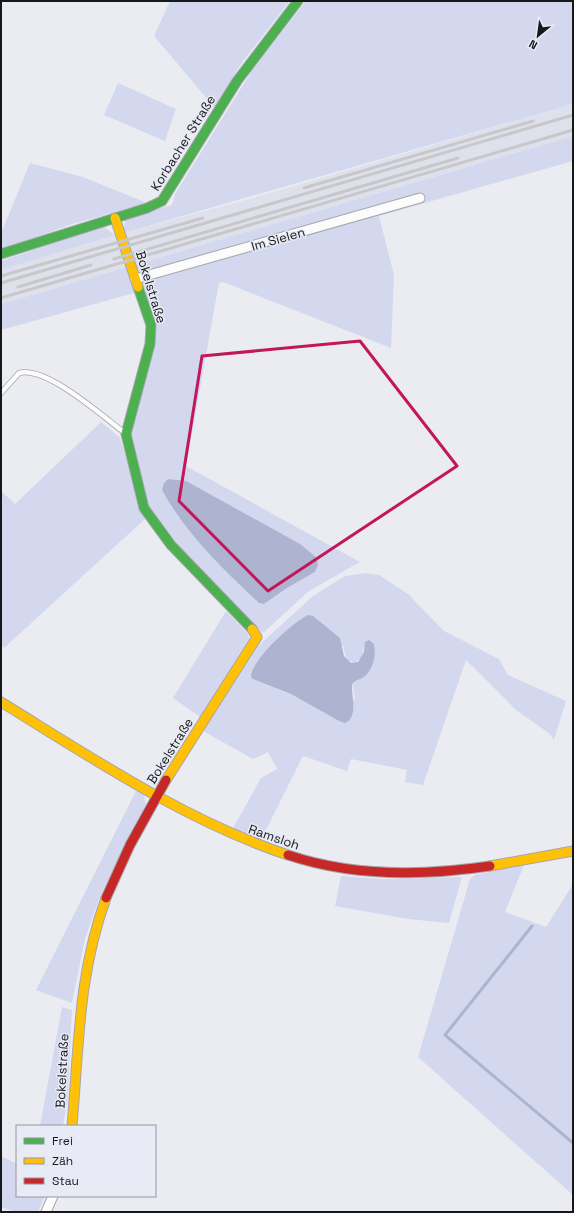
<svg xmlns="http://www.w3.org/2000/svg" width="574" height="1213" font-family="'Space Grotesk',sans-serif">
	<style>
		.built { fill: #dee0ec }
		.green { fill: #d3d8ef; fill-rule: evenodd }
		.water { fill: #aeb3d0 }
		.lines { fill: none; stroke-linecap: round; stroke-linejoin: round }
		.stream { stroke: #aeb3d0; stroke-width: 3 }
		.lane-casing { stroke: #a5a6aa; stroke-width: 6 }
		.street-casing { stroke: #a5a6aa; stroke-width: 11 }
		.fast-casing { stroke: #a5a6aa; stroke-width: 11 }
		.slow-casing { stroke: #a5a6aa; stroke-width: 11 }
		.jam-casing { stroke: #a5a6aa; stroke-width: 11 }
		.lane { stroke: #fcfcfd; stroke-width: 4.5 }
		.street { stroke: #fcfcfd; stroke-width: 9 }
		.fast { stroke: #4caf50; stroke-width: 9 }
		.slow { stroke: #ffc107; stroke-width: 9 }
		.jam { stroke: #c62828; stroke-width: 9 }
		.rail { stroke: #c8c8ca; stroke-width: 3 }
		.marked { fill: none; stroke: #c2185b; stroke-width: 3; stroke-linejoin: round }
		.labels { text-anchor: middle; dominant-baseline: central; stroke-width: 3; stroke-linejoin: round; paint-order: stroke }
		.street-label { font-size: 13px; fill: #17181c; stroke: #e8eaf5 }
	</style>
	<rect width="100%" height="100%" fill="#ebecf2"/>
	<!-- built -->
	<path class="built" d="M573 104V136L1 304V270L115 235 249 199Z"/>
	<!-- green -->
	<path class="green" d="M170 1H290L243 61 214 107 154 36Z
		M306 1H573V104L123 233 125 221 133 216 172 205 175 194 253 69Z
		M118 83 176 109 165 141 104 115Z
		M573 136V161L379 216 394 275 391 348 223 282 219 283 186 466 360 562 309 591 263 633 192 563 148 505 131 435 153 352 145 290 1 330V304ZM162 490 317 558 318 565 315 572 287 588 264 604C227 568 187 535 162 490Z
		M30 163 83 177 147 203 72 224 1 250V233Z
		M103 226 115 235 1 270V261Z
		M101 422 120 438 145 519 4 648 1 645V491L15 504Z
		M366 573 379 575 408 594 444 631 499 659 508 675 566 701 554 740 550 734 516 710 466 660 423 785 405 782 407 770 351 759 347 771 303 756 260 842 232 830 261 778 277 769 268 752 253 759 203 731 258 646 313 596 345 576ZM343 646 347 660 355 663 362 657 364 646V677L355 681 352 684 355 698 339 721 291 694 253 679Z
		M226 611 247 633 249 638 200 717 173 698Z
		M137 789 143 793 146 804 100 896 85 939 72 1003 36 990Z
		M524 865 505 912 546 927 573 884V1195L418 1057 470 879 475 875Z
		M341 876 382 879 462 877 449 923 408 919 335 906Z
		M62 1007 72 1010 68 1097 63 1126H40Z
		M1 1156 17 1164V1196H45L38 1212H15L1 1207Z"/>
	<!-- water -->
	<path class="water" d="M168 479 186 481 300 544 317 558 318 565 315 572 287 588 264 604 259 603C223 569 186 534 162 490L164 483Z
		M308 615 313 616 340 638 344 656 351 663 358 662 364 652 365 642 369 640 374 644C376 655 374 668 365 676 361 680 356 679 352 684 351 695 359 717 345 723L339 721 291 694 253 679 251 677C251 660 293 622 308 615Z"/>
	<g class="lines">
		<!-- stream -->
		<path class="stream" d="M532 926 445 1035 573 1143"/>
		<!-- lane casing -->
		<g class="lane-casing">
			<path id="lane" d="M1 393 19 373C47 366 102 416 125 433"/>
		</g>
		<!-- street casing -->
		<g class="street-casing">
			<path id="street" d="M135 279 420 198
				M46 1212 53 1196"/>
		</g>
		<!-- fast casing -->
		<g class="fast-casing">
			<path id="fast" d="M1 254 147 208 162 201 237 81 298 1
				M138 287 151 325 150 344 126 434 144 508 171 545 252 629"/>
		</g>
		<!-- slow casing -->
		<g class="slow-casing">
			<path id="slow" d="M115 218 138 287
				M1 702C92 758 186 821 288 855
				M166 780 257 637 252 629
				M490 866 573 851
				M72 1126C79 1046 78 975 106 898"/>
		</g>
		<!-- jam casing -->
		<g class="jam-casing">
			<path id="jam" d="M288 855C353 877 423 876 490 866
				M106 898 130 845 166 780"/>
		</g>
		<!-- lane -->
		<use href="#lane" class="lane"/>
		<!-- street -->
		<use href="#street" class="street"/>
		<!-- fast -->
		<use href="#fast" class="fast"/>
		<!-- slow -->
		<use href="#slow" class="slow"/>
		<!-- jam -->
		<use href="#jam" class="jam"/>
		<!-- rail -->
		<path class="rail" d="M304 188 533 121
			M114 259 458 158
			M1 276 203 218
			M1 283 573 115
			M18 287 91 265
			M1 298 573 130"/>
	</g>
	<!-- marked area -->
	<path class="marked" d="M360 341 457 466 268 591 179 501 202 356Z"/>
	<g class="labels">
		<!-- street labels -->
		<g class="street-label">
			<text transform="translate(183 143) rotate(-58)">Korbacher Straße</text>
			<text transform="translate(278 239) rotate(-16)">Im Sielen</text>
			<text transform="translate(151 287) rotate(73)">Bokelstraße</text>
			<text transform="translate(170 751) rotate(-58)">Bokelstraße</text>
			<text transform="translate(274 837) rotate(19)">Ramsloh</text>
			<text transform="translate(62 1071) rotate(-87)">Bokelstraße</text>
		</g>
	</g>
	<!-- border -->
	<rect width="574" height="1213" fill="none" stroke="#17181c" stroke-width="4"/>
	<!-- legend -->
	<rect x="16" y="1125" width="140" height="72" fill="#e8eaf5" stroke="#94969e"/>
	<rect x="24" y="1138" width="20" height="6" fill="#4caf50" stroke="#94969e"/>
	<text x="52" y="1145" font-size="12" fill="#17181c">Frei</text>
	<rect x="24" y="1158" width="20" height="6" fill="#ffc107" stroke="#94969e"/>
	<text x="52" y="1165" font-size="12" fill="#17181c">Zäh</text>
	<rect x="24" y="1178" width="20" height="6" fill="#c62828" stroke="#94969e"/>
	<text x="52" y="1185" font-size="12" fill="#17181c">Stau</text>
	<!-- north arrow -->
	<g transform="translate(538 36) rotate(209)" stroke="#e8eaf5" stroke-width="3" paint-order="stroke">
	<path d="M0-3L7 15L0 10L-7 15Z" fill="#17181c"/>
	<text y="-6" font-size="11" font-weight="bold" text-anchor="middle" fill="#17181c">N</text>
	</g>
</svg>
